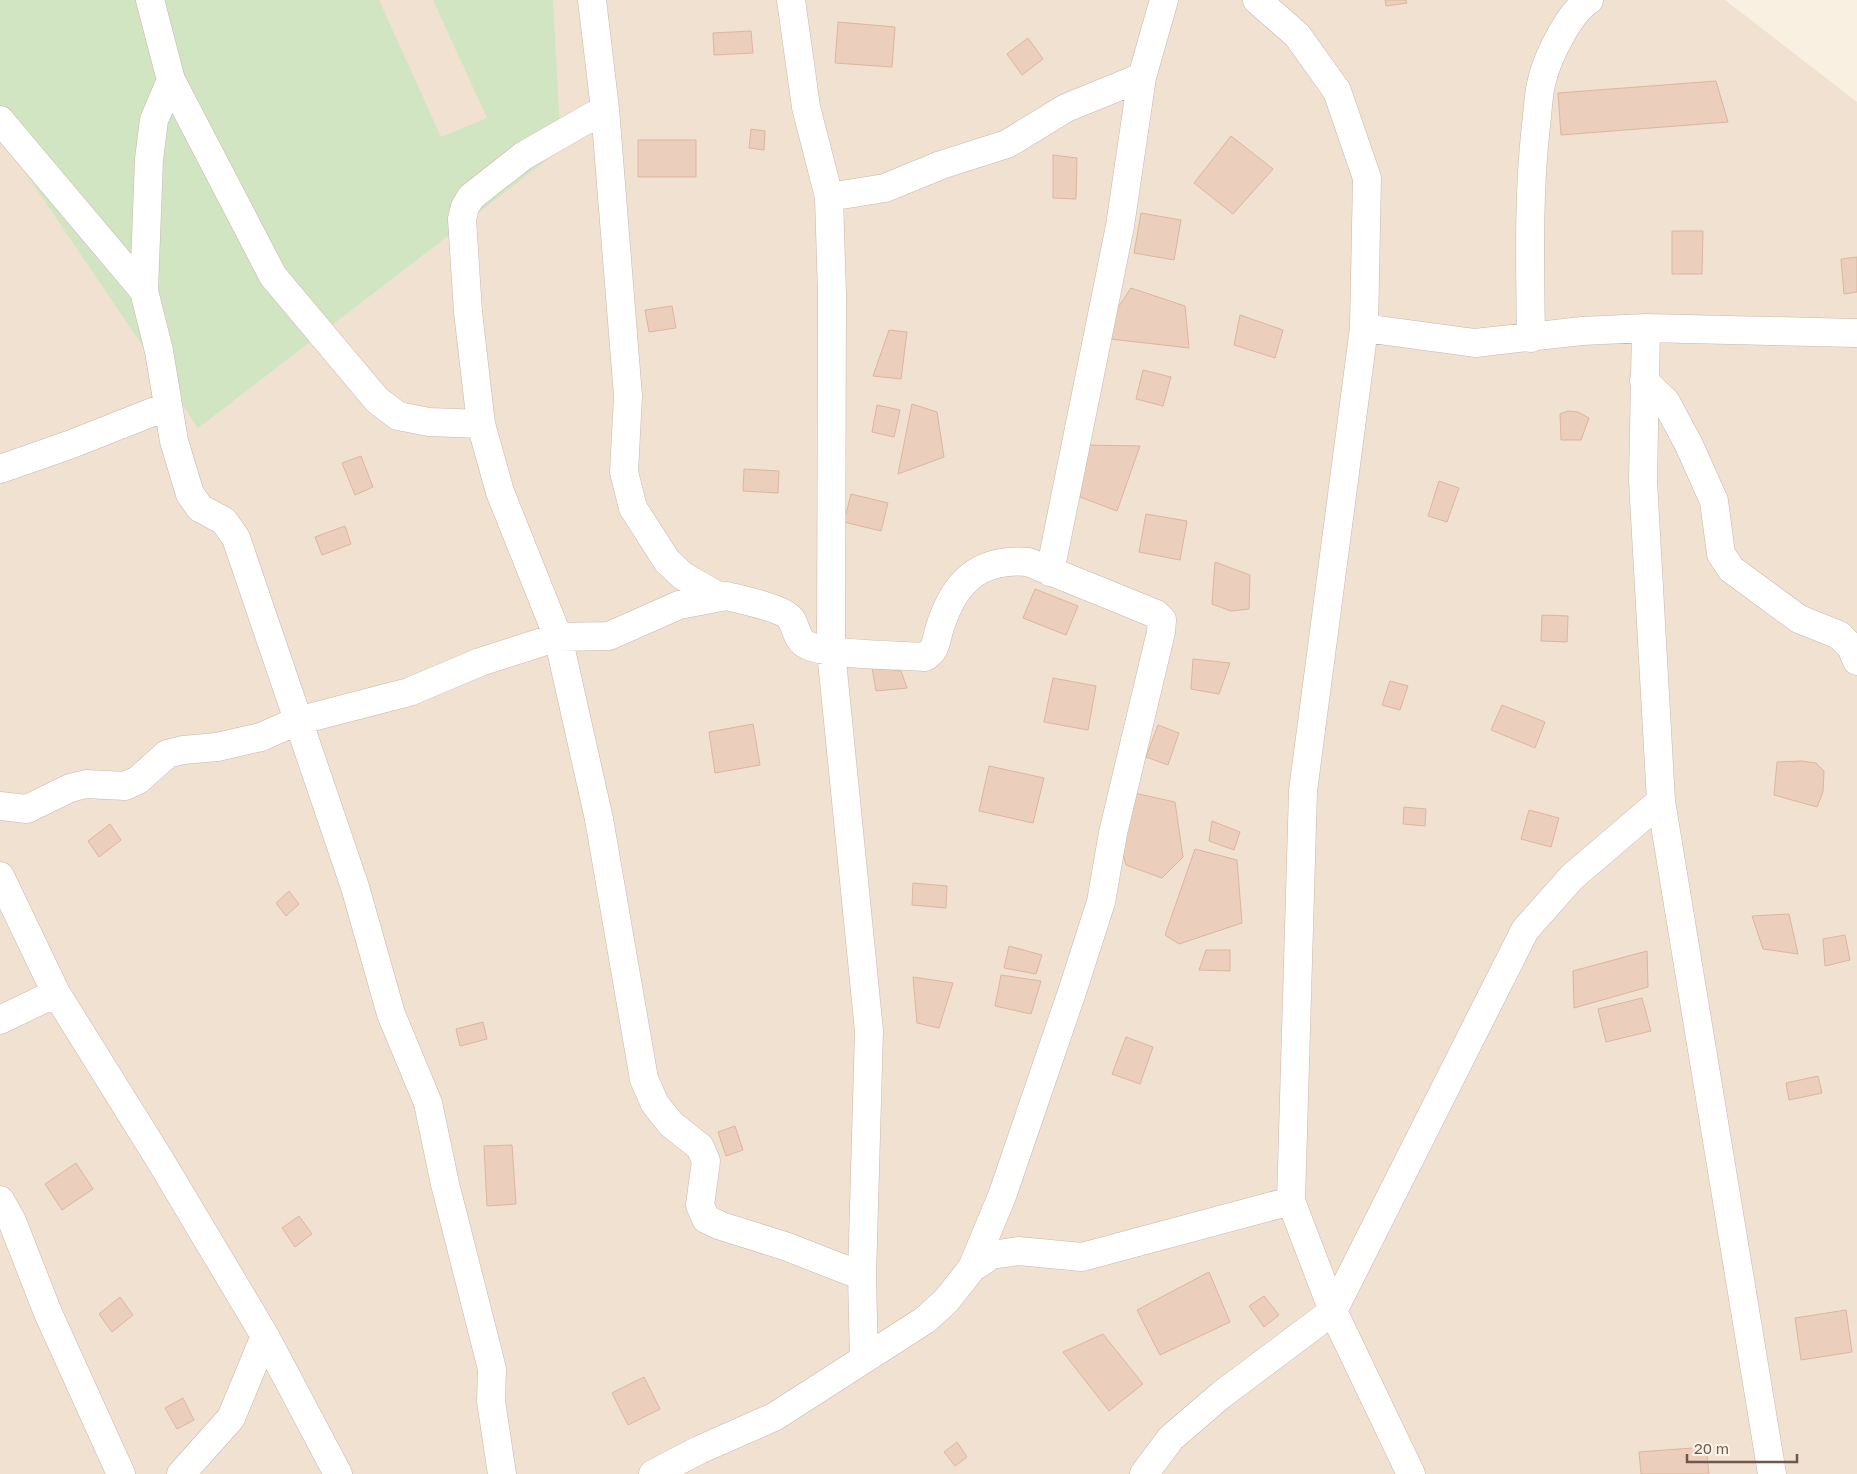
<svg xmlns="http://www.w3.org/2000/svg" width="1857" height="1474" font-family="'Golos Text',sans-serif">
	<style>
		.residential { fill: #f0e1d1 }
		.green { fill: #d1e5c2 }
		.building { fill: #eccebc; stroke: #ddb59f }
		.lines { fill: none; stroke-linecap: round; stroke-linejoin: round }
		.minor-casing { stroke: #c9b7aa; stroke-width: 29 }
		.minor { stroke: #fff; stroke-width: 28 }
	</style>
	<rect width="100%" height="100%" fill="#f9f0e2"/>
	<!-- residential -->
	<path class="residential" d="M0 0H1725L1857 102V1474H0Z"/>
	<!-- green -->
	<path class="green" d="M0 0H379L441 137 487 118 433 0H553L561 149 198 428 0 135Z"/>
	<!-- building -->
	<path class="building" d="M1385 0H1406L1407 3 1386 6Z
		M838 22 895 27 892 67 835 63Z
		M751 31 753 53 714 55 713 33Z
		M1028 38 1043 59 1022 75 1007 54Z
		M1716 81 1728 122 1561 135 1558 93Z
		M751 129 765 131 764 150 749 148Z
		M1231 136 1273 169 1233 214 1194 183Z
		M638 140H696V177H638Z
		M1053 155 1077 158 1076 199 1053 198Z
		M1141 213 1181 220 1174 260 1134 253Z
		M1672 231H1703L1702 274H1672Z
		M1857 257V292L1844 294 1841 259Z
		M1131 288 1185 306 1189 348 1111 339 1113 315Z
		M672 306 676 328 649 332 645 310Z
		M1240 315 1283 330 1275 358 1234 345Z
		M889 330 907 332 901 379 873 376Z
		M1143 370 1171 377 1163 406 1136 399Z
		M912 404 937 412 944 457 898 474Z
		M877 405 900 410 894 437 872 432Z
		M1568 411 1578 412 1589 418 1581 440H1561L1560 414Z
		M1085 445 1140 446 1117 511 1080 497Z
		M361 456 373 487 355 495 342 463Z
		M744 469 779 471 778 493 743 491Z
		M1439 481 1459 488 1447 522 1428 516Z
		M851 494 888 503 881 531 844 522Z
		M1146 514 1187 521 1180 560 1139 552Z
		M345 526 351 544 322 555 315 537Z
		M1215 562 1250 575 1249 609 1231 611 1212 604Z
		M1035 589 1078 606 1066 635 1023 618Z
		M1542 615 1568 616 1567 642 1541 641Z
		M1193 659 1230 663 1219 694 1191 689Z
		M872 668 901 671 907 688 876 691Z
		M1053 678 1096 686 1088 730 1044 722Z
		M1390 681 1408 686 1400 710 1382 705Z
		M1502 705 1545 722 1535 748 1491 730Z
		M753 724 760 765 715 773 709 732Z
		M1158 725 1179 733 1168 765 1146 757Z
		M1802 761 1816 763 1824 771 1823 792 1817 807 1774 795 1777 762Z
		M989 766 1044 778 1033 823 979 811Z
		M1134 793 1175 802 1183 857 1162 878 1126 865 1120 844Z
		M1404 807 1426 809 1425 826 1403 824Z
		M1529 810 1559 818 1551 847 1521 839Z
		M1212 821 1240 832 1234 850 1209 841Z
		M110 824 121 840 99 857 88 841Z
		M1195 849 1237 860 1242 923 1179 944 1165 935Z
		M913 883 947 886 946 908 912 905Z
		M289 891 299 904 286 916 276 903Z
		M1789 914 1798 954 1763 949 1752 916Z
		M1845 935 1850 960 1825 966 1823 939Z
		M1009 946 1042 955 1036 974 1004 968Z
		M1206 950H1230V971L1199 970Z
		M1647 951 1648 987 1574 1008 1573 971Z
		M1001 975 1041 981 1031 1014 995 1006Z
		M913 977 953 983 939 1028 917 1023Z
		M1642 998 1651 1031 1606 1042 1598 1009Z
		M483 1022 487 1039 460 1046 456 1029Z
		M1126 1037 1153 1047 1140 1084 1112 1074Z
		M1818 1076 1822 1093 1789 1100 1786 1083Z
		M735 1126 743 1150 726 1156 718 1132Z
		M512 1145 516 1204 487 1206 484 1146Z
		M76 1163 93 1189 62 1210 45 1184Z
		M299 1216 312 1234 295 1247 282 1228Z
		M1209 1272 1230 1322 1160 1355 1137 1310Z
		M1264 1296 1279 1315 1264 1327 1249 1306Z
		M120 1297 133 1315 112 1332 99 1314Z
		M1846 1310 1852 1352 1801 1360 1795 1318Z
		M1103 1334 1143 1384 1109 1411 1063 1352Z
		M644 1377 660 1409 628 1425 612 1393Z
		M183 1398 194 1420 177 1429 165 1408Z
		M957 1442 967 1457 955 1466 944 1452Z
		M1706 1447 1709 1474H1641L1639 1452Z"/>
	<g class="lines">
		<!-- minor casing -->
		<g class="minor-casing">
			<path id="minor" d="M150 0 171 80 273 276 377 400 398 416 429 422 481 424
				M592 0 605 109 628 396 624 472 633 508 667 561 683 576 718 596
				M791 0 806 107 829 197 832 295 831 651 869 1031 862 1276 864 1359
				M1257 0 1297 35 1337 91 1367 178 1364 328 1303 791 1291 1201 1333 1311 1411 1474
				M171 80 154 120 149 159 144 291 159 351 174 441 190 494 200 508 224 521 236 538 355 887 391 1014 428 1103 445 1184 492 1369 491 1401 502 1474
				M605 109 523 156 471 197 465 207 462 219 468 312 481 424 500 492 558 637 599 819 644 1079 655 1104 671 1124 700 1147 706 1161 700 1205 706 1219 721 1226 785 1246 862 1276
				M0 120 144 291
				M829 197 885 188 941 165 1007 144 1066 108 1142 77
				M1364 328 1475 343 1582 331 1646 328 1857 333
				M1646 328 1643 481 1661 801 1772 1474
				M1531 338C1530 267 1528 196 1536 125 1538 111 1538 94 1542 80 1548 56 1569 13 1589 0
				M1644 381 1666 402 1689 445 1714 501 1721 554 1731 569 1799 619 1839 635 1851 647 1857 661
				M0 469 69 445 168 406
				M1050 572 1120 226 1142 77 1164 0
				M0 806 27 809 70 788 86 784 125 786 138 780 167 754 183 750 217 747 261 737 297 721 409 692 480 662 558 637 609 636 679 605 727 596C742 600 783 608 791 619 797 628 796 640 807 645 826 655 899 655 925 657 937 650 936 639 940 627 954 583 978 558 1028 562L1156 614 1162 620 1161 632 1113 833 1101 902 1073 989 1002 1196 972 1268 946 1301 925 1320 774 1417 699 1450 653 1474
				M0 876 56 993 160 1160 265 1336 338 1474
				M0 1020 56 993
				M0 1200 12 1221 48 1313 121 1474
				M972 1268 992 1255 1018 1251 1082 1257 1291 1201
				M181 1474 231 1418 265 1336
				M1144 1474 1171 1438 1221 1395 1333 1311 1525 930 1572 877 1661 801"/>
		</g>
		<!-- minor -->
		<use href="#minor" class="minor"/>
	</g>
	<!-- scale -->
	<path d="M1687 1454v8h110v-8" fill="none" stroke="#6e574b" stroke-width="2.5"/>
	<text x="1694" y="1454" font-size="15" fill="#6e574b" stroke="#fdf4e8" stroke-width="4" paint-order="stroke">20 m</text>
</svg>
